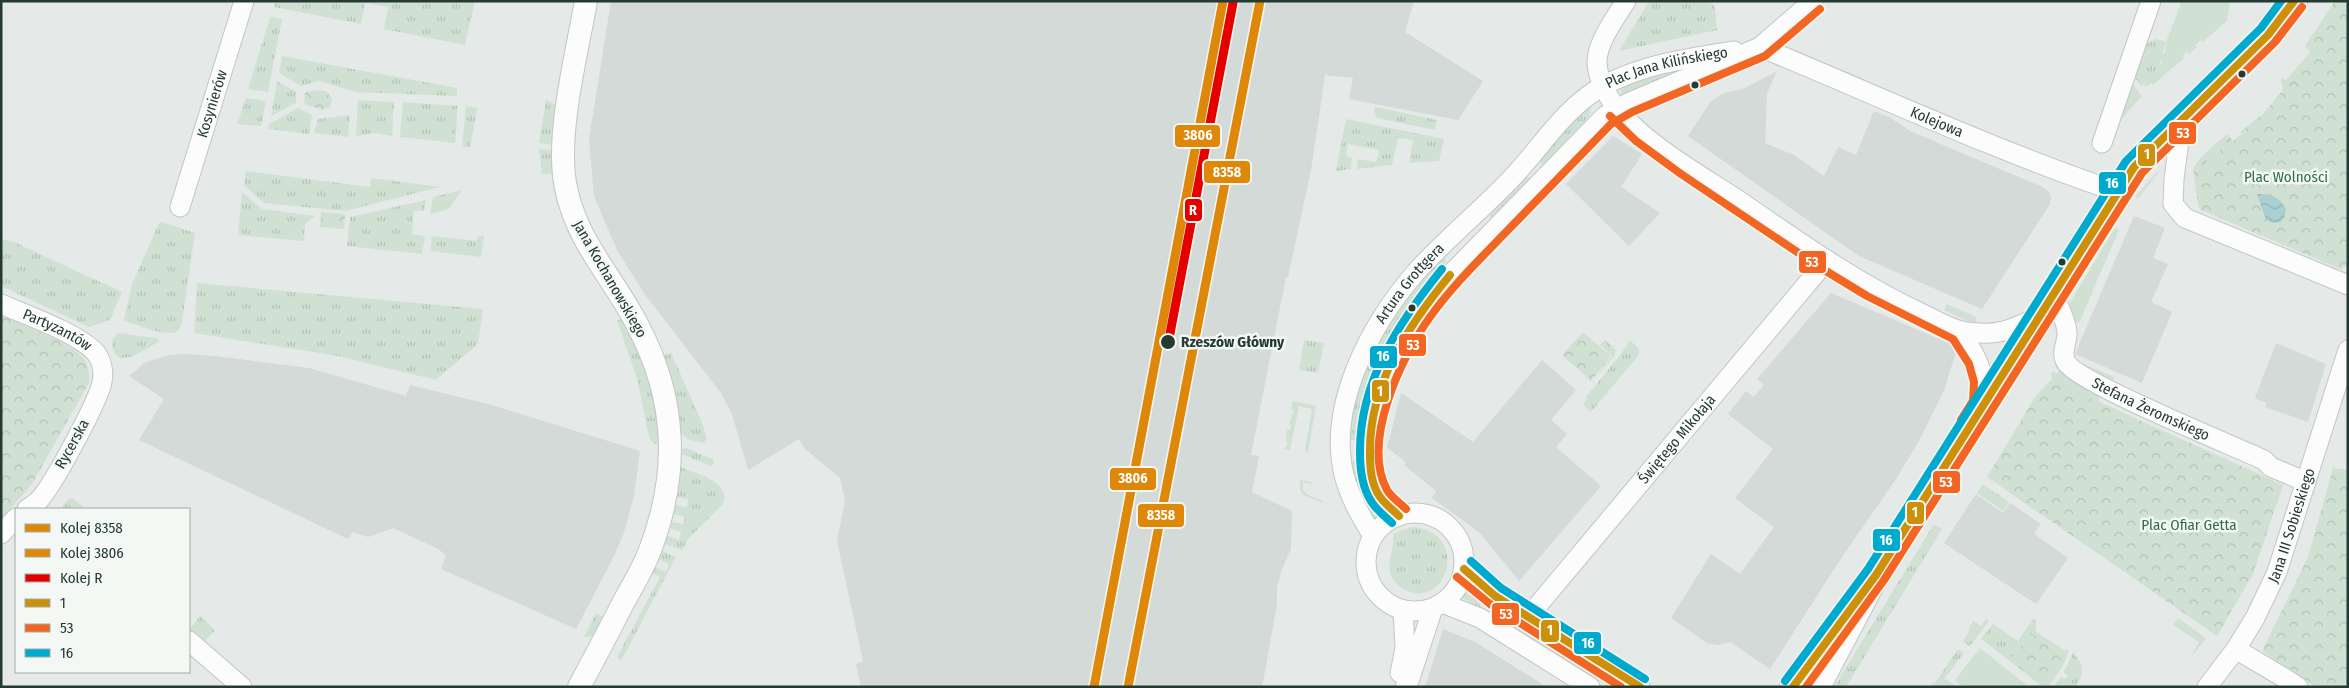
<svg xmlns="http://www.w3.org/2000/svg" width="2349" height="688" font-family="'Fira Sans Condensed',sans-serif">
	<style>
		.built { fill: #d3dad7 }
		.grass { fill: url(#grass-tufts) }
		.park { fill: url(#park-crowns) }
		.garden { fill: #d0e1d3 }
		.water { fill: url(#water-waves) }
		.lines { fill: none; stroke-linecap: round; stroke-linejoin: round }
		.minor-casing { stroke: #c2c6c4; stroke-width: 21 }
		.tertiary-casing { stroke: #c2c6c4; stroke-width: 24 }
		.secondary-casing { stroke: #c0c7c4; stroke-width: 28 }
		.minor { stroke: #fbfcfb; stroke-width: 19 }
		.tertiary { stroke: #fbfcfb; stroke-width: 22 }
		.secondary { stroke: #fbfcfb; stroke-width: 26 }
		.bus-1-casing { stroke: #f3f8f5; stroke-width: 11 }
		.bus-2-casing { stroke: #f3f8f5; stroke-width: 11 }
		.bus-3-casing { stroke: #f3f8f5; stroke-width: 11 }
		.bus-1 { stroke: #cd900a; stroke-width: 8 }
		.bus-2 { stroke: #f26522; stroke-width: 8 }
		.bus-3 { stroke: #00a9ce; stroke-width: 8 }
		.rail-1-casing { stroke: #f3f8f5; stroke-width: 12 }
		.rail-2-casing { stroke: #f3f8f5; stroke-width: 12 }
		.rail-3-casing { stroke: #f3f8f5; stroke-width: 12 }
		.rail-1 { stroke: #de8708; stroke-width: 9 }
		.rail-2 { stroke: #de8708; stroke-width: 9 }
		.rail-3 { stroke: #e50000; stroke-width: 9 }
		.bus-dot { fill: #243a33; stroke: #f3f8f5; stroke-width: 2 }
		.labels { text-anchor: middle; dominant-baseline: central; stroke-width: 5; stroke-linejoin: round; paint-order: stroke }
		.street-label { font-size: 15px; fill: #243a33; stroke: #f3f8f5 }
		.park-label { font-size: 15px; fill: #336d45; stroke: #f3f8f5 }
		.stop-label { font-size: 15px; font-weight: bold; fill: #243a33; stroke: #f3f8f5; text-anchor: start }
		.line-badge { stroke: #f3f8f5; stroke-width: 2 }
		.badge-label { font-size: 14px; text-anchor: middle; font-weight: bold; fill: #fff }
	</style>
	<defs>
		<pattern id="grass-tufts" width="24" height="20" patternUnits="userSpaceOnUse" patternTransform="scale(1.25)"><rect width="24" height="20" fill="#d0e1d3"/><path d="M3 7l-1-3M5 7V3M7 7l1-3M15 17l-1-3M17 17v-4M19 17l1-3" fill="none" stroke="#b2c2b6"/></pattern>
		<pattern id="park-crowns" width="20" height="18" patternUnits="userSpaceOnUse" patternTransform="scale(1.25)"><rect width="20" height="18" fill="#d0e1d3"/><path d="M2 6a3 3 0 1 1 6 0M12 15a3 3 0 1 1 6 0" fill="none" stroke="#b2c2b6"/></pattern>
		<pattern id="water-waves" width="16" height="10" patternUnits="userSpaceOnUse" patternTransform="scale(1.25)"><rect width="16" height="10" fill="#aad0d3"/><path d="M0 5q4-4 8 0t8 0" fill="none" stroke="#92b3b6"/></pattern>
	</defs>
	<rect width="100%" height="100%" fill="#e5e9e7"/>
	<!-- built -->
	<path class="built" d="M611 1H1414L1405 32 1483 81 1458 120 1349 99 1353 78 1325 75 1311 170 1288 277H1286L1251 455 1259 456 1252 492 1292 511 1291 549 1282 569 1277 587V605L1262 687H861L856 664 863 661 837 541 845 501 840 478 804 448 799 439 748 470 732 414 721 393 646 296 617 250 594 196 589 139Z
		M1777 71 1767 94 1765 143 1794 155 1824 176 1838 147 1856 155 1874 111 1889 117 1910 131 2040 186 2048 191 2051 197 2050 204 1982 309 1859 256 1688 136 1711 101 1724 93 1743 89Z
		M1613 136 1642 154 1621 187 1660 213 1629 246 1566 184Z
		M2134 216 2165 228 2153 258 2168 264 2151 302 2172 312 2142 383 2075 354Z
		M1831 293 1956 346 1957 349 1944 390 1919 441 1896 479 1842 557 1770 669 1730 642 1718 645 1707 643 1671 618 1711 554 1740 574 1774 527 1735 498 1773 449 1728 414 1746 391 1754 397 1764 385 1757 379Z
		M2276 343 2326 364 2308 422 2265 407 2267 403 2255 398Z
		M185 354 215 356 309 368 406 396 410 385 492 405 640 451 634 496 624 532 615 554 576 629 441 569 446 555 438 549 393 528 368 537 353 532 348 539 139 440 164 399 129 376 146 362 170 355Z
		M1542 360 1576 390 1551 420 1567 434 1556 447 1601 486 1519 581 1480 533 1432 498 1436 491 1404 465 1406 462 1387 448 1401 393 1473 442Z
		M1976 494 2003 513 2010 503 2041 524 2034 534 2068 558 2036 604 1944 543Z
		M1443 629 1475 642 1547 687H1425Z"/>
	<!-- grass -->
	<path class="grass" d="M275 1H475L465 45 384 29 388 7 365 3 361 24 274 7Z
		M1649 1H1708L1715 7 1717 30 1619 51Z
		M270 17 282 19 268 92 248 89Z
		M2156 39 2166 42 2160 63 2164 67 2157 75 2138 82 2132 74 2144 45Z
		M282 56 457 88V96L356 92 319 81 301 86 279 73Z
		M1696 64 1623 96 1620 93 1625 82Z
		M277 81 296 92V103L271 116Z
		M246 98 266 101 261 126 237 124Z
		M358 100 394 102 392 136 375 133 356 136Z
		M546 100 557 105 553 145 539 143Z
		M403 102 458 106 455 143 400 137Z
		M1590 104 1591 112 1587 119 1543 165 1537 159Z
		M466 106 477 108 470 147H462Z
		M1375 107 1437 120 1435 130 1377 118 1374 113Z
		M298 108 312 115 309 134 268 129 269 124Z
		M350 115 348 137 314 133 318 119Z
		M1346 119 1444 139 1439 161 1409 163 1413 140 1398 138 1392 165 1357 169 1358 159 1376 162 1379 150 1348 144 1346 156 1352 158 1351 169 1336 171Z
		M539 149 553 150 554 174H542Z
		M246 171 370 187 371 178 440 187 345 211 264 203 244 185Z
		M1523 173 1530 179 1494 216 1491 217 1488 212Z
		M462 190 449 209 430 214 433 197Z
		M242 192 262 209 315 216 305 224 304 241 238 235Z
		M426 200 424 211H414L412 234 425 236 422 254 347 246 350 217Z
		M162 222 195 233 182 322C181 326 180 330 176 332 165 336 135 325 124 320L132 284 159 223Z
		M432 236 477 241 478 236H484L481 257 430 251Z
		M1 239 16 243 122 292 110 320 89 327 1 286Z
		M1442 258 1446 260 1444 267C1434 282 1421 295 1411 309 1386 343 1359 397 1360 440H1349C1353 373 1395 305 1442 258Z
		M197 283 483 309 478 344 436 380 338 356 194 333Z
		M623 319C647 354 656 403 660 445L653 443 649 437 638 382 617 320Z
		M119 333 156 338 160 341 132 357 120 358C111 352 108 339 119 333Z
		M1304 340 1324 343 1318 373 1299 370Z
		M1605 340 1616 350 1614 356 1592 382 1612 356 1600 345Z
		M1630 340 1639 349 1638 356 1591 412 1583 405 1587 399 1585 398 1621 354Z
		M671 353 700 418 707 438 704 443 689 440 679 431 663 356Z
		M686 448 714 460V463L710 466 681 454V449Z
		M1361 460 1375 502 1383 514 1377 521C1361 508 1355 480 1351 461Z
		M681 467C697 474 732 482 723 504L689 538 682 550 665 544 667 536 679 540 681 532 670 528 672 522 683 524 685 517 673 514 675 505 687 507 688 499 677 497Z
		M1982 485H1984L2009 502 2003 511 1977 493Z
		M72 498 87 509H79L77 507 75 509H64L63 506 68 499Z
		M1934 524 1942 529 1846 687H1834Z
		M1411 527C1469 529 1450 608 1408 591 1401 589 1394 583 1391 576 1386 562 1395 548 1393 534Z
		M662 551 676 557 621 661 617 657 660 577 652 573 655 567 666 572 669 564 658 559Z
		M1467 583 1485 596 1479 607 1460 597Z
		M1494 603 1535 632 1622 687H1610L1489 612Z
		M596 613 604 617 594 636 584 637Z
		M200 616 215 630 204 642 189 630Z
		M1986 619 1989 621 1970 646 1963 642C1968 634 1969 628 1973 621L1981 626Z
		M2033 619 2036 621V632L2064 650H2069L2065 661 2057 656 2059 652 2031 633 2010 661 1981 639 1993 624 2018 641Z
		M1958 649 1964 653 1945 678 1956 687H1927L1935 683Z
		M2073 652 2082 665 2081 677 2075 687H2058L2055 684 2061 677 2064 679 2068 676 2064 672Z"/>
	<!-- park -->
	<path class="park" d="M2335 1H2348V265L2340 269 2201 210 2198 206 2193 169 2200 158 2227 134 2233 141 2242 134 2240 132 2264 113 2283 90 2281 80 2282 78 2286 80 2311 51 2305 46Z
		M319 90 327 92 332 99 330 107 323 110 304 104 305 92Z
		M321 212 345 214 344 229 320 227Z
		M1 315C21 325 73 343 85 360 90 368 89 375 89 383L32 484 1 520Z
		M1583 332 1611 356 1591 381 1562 355Z
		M2051 380 2283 485 2253 574 2217 636 1987 477 2035 397Z
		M2333 468 2348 470V687H2316L2262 651 2308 557Z
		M2031 633 2059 652 2057 656 2065 661 2060 670 2048 687H2043L2010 661Z"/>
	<!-- garden -->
	<path class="garden" d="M2173 1H2230L2227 21 2203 42 2201 40 2195 45 2197 47 2189 54 2187 52 2182 56 2184 58 2153 85 2151 83 2146 87 2144 84 2142 86 2138 82C2146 75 2156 77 2164 67L2159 58 2165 52 2166 42 2181 4Z
		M2130 80 2142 96 2117 124Z
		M2222 140 2224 141 2216 160 2215 174 2206 175 2207 158Z
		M2158 171 2159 172 2138 199 2135 197Z
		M2115 228 2119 230 2079 323 2075 321 2073 326 2077 329 2074 336 2067 307 2069 304Z
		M1947 304 1976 317V322L1972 323 1944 310Z
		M2070 358 2114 377 2110 386Z
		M2060 360 2100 394 2098 402 2053 381 2051 374 2052 371 2057 374 2059 370 2055 367Z
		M1293 401 1316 406 1308 452 1305 451 1312 409 1299 406 1290 450 1284 449 1286 447 1288 442 1286 441 1287 430H1290L1291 424H1289L1294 410 1291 409Z
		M1300 480 1311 482 1312 484 1303 482V491L1310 496 1321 500 1323 503 1303 495 1300 489Z
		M2178 618 2206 638 2190 658 2199 642 2173 625Z
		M1980 648 2029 687H1963L1955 680Z"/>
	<!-- water -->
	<path class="water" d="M2257 194C2270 194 2279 196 2286 209L2285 216 2281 222 2273 223 2266 220Z"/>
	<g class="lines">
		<!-- minor casing -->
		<g class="minor-casing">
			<g id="minor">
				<path d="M1626 1C1616 17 1597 42 1597 62 1597 77 1608 98 1618 110 1647 145 1697 173 1735 198 1795 239 1854 282 1921 313 1934 319 1948 328 1962 331 1995 337 2009 331 2038 317"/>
				<path id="s1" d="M1760 47C1879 96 1996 151 2118 192"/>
				<path d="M2182 118 2174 179 2173 204 2185 218 2348 285"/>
				<path d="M2102 143 2151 1"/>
				<path id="s2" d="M180 207 244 1"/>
				<path id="s3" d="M2053 293C2058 305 2066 319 2067 332 2068 343 2060 351 2066 362 2076 382 2234 446 2264 460L2271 467 2306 482"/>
				<path id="s4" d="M1 304C26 315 78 333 96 353 102 361 104 372 102 382 99 400 52 487 39 500 36 504 31 506 27 509"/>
				<path d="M1960 331C1978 359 1985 370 1983 404"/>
				<circle cx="1415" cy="562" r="49"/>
				<path d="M1399 516 1380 498 1375 487 1368 450 1372 416 1398 349 1421 312 1450 275 1605 116 1628 103 1760 47 1813 1"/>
				<path d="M1 534 16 518"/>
				<path id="s5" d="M1373 536C1361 517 1350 498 1344 475 1327 405 1371 324 1416 272 1445 240 1478 213 1508 182 1540 150 1562 109 1603 86 1643 64 1689 58 1734 51"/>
				<path d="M1464 569 1495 596 1640 687"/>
				<path d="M1442 603 1480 618 1590 687"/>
				<path id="s6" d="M1528 617 1827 260"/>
				<path d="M189 641 242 687"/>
				<path d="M2236 649C2256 662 2278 673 2298 687"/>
				<path d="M1400 673 1405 648 1403 610"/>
				<path d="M1405 687 1409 681 1433 608"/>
				<path id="s7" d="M2207 687 2236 649 2255 618 2277 572 2348 350"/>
			</g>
		</g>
		<!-- tertiary casing -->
		<g class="tertiary-casing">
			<path id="tertiary" d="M579 687C594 659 609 631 623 603 632 587 642 570 649 553 680 473 677 399 637 324 612 276 577 242 566 188 555 137 577 53 586 1"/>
		</g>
		<!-- secondary casing -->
		<g class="secondary-casing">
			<path id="secondary" d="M1793 687 1825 644
				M1817 687 1876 575 2105 211 2134 167 2182 118 2268 35 2294 1"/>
		</g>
		<!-- minor -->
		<use href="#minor" class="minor"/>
		<!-- tertiary -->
		<use href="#tertiary" class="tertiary"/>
		<!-- secondary -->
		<use href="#secondary" class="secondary"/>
		<!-- bus-1 casing -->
		<g class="bus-1-casing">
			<path id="bus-1" d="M1399 516C1393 510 1385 504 1380 497 1371 484 1370 468 1370 453 1369 384 1408 326 1450 275
				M1464 569 1495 596 1640 687
				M1793 687 1876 575 2134 167 2268 35 2294 1"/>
		</g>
		<!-- bus-2 casing -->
		<g class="bus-2-casing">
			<path id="bus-2" d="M1610 116 1636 141 1681 174 1821 268 1867 296 1953 339 1969 364 1974 382 1973 401 1961 420
				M1406 509C1400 503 1391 497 1387 490 1361 442 1401 357 1430 317 1453 285 1481 258 1508 230 1542 195 1577 159 1611 124L1632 112 1765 56 1820 9
				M1457 577 1490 604 1621 687
				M1806 687 1884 580 2142 173 2275 42 2302 7"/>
		</g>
		<!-- bus-3 casing -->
		<g class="bus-3-casing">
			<path id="bus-3" d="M1392 523C1385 516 1376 510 1371 501 1362 487 1360 469 1360 453 1359 382 1399 322 1442 269
				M1471 561 1501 588 1645 679
				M1785 681 1868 569 2126 161 2261 28 2281 1"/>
		</g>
		<!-- bus-1 -->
		<use href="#bus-1" class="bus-1"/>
		<!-- bus-2 -->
		<use href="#bus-2" class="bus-2"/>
		<!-- bus-3 -->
		<use href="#bus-3" class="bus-3"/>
		<!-- rail-1 casing -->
		<g class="rail-1-casing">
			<path id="rail-1" d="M1128 687 1260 1"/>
		</g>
		<!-- rail-2 casing -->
		<g class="rail-2-casing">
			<path id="rail-2" d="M1094 687 1223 1"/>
		</g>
		<!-- rail-3 casing -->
		<g class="rail-3-casing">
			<path id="rail-3" d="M1168 344 1233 3"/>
		</g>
		<!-- rail-1 -->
		<use href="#rail-1" class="rail-1"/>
		<!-- rail-2 -->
		<use href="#rail-2" class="rail-2"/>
		<!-- rail-3 -->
		<use href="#rail-3" class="rail-3"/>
	</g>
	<!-- markers -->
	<g class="bus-dot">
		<circle cx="2242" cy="74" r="4.5"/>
		<circle cx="1695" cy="85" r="4.5"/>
		<circle cx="2062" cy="262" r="4.5"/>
		<circle cx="1412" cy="308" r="4.5"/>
		<circle cx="1168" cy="342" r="8"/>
	</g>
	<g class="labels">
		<!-- street labels -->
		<g class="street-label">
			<text stroke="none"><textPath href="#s5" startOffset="622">Plac Jana Kilińskiego</textPath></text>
			<text stroke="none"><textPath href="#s2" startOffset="108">Kosynierów</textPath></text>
			<text stroke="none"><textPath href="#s1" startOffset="192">Kolejowa</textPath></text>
			<text transform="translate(610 279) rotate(60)">Jana Kochanowskiego</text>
			<text stroke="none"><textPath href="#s5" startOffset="278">Artura Grottgera</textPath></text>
			<text stroke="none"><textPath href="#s4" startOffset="62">Partyzantów</textPath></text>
			<text stroke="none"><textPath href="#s3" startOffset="170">Stefana Żeromskiego</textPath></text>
			<text stroke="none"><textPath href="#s6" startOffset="232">Świętego Mikołaja</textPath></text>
			<text transform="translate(72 444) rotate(-61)">Rycerska</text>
			<text stroke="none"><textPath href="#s7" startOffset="184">Jana III Sobieskiego</textPath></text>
		</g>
		<!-- park labels -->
		<g class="park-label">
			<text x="2286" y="177">Plac Wolności</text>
			<text x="2189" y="525">Plac Ofiar Getta</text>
		</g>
		<!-- stop labels -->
		<g class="stop-label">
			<text x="1181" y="342">Rzeszów Główny</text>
		</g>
	</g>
	<g class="line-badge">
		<rect x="2168" y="121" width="29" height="24" rx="5" fill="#f26522"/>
		<rect x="1174" y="124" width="47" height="24" rx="5" fill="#de8708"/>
		<rect x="2137" y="143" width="19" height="24" rx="5" fill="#cd900a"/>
		<rect x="1203" y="160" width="48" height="24" rx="5" fill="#de8708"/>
		<rect x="2098" y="171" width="29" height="24" rx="5" fill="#00a9ce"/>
		<rect x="1184" y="198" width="19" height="24" rx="5" fill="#e50000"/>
		<rect x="1798" y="250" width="29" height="24" rx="5" fill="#f26522"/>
		<rect x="1398" y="333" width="29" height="24" rx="5" fill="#f26522"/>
		<rect x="1369" y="345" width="29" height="24" rx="5" fill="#00a9ce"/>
		<rect x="1371" y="379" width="19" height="24" rx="5" fill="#cd900a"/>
		<rect x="1109" y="467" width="48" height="24" rx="5" fill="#de8708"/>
		<rect x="1932" y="470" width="29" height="24" rx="5" fill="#f26522"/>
		<rect x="1906" y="501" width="19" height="24" rx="5" fill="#cd900a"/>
		<rect x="1137" y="503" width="48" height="25" rx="5" fill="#de8708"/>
		<rect x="1872" y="528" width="29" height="24" rx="5" fill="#00a9ce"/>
		<rect x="1491" y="602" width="29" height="24" rx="5" fill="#f26522"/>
		<rect x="1540" y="619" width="20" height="24" rx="5" fill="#cd900a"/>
		<rect x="1573" y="631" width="29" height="24" rx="5" fill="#00a9ce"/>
	</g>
	<g class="badge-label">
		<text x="2183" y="138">53</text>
		<text x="1198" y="140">3806</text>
		<text x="2147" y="159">1</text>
		<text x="1227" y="177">8358</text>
		<text x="2112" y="188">16</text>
		<text x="1193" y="215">R</text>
		<text x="1812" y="267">53</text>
		<text x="1413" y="350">53</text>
		<text x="1383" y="361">16</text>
		<text x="1380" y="396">1</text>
		<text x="1133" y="483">3806</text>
		<text x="1946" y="487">53</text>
		<text x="1915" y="517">1</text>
		<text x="1161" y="520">8358</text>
		<text x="1886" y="545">16</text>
		<text x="1506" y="619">53</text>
		<text x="1550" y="635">1</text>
		<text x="1588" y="648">16</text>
	</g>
	<!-- border -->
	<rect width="2349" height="688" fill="none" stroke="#243a33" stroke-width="5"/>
	<!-- legend -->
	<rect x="15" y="508" width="175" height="165" fill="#f3f8f5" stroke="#a0aca7"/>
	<rect x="25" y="524" width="25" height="8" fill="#de8708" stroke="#a0aca7"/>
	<text x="60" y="533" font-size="15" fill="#243a33">Kolej 8358</text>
	<rect x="25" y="549" width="25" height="8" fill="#de8708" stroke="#a0aca7"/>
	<text x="60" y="558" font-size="15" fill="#243a33">Kolej 3806</text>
	<rect x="25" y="574" width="25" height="8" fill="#e50000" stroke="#a0aca7"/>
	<text x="60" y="583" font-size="15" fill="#243a33">Kolej R</text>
	<rect x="25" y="599" width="25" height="8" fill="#cd900a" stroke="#a0aca7"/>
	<text x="60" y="608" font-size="15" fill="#243a33">1</text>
	<rect x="25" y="624" width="25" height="8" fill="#f26522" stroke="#a0aca7"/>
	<text x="60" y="633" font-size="15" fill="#243a33">53</text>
	<rect x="25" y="649" width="25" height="8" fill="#00a9ce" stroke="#a0aca7"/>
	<text x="60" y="658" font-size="15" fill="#243a33">16</text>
</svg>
